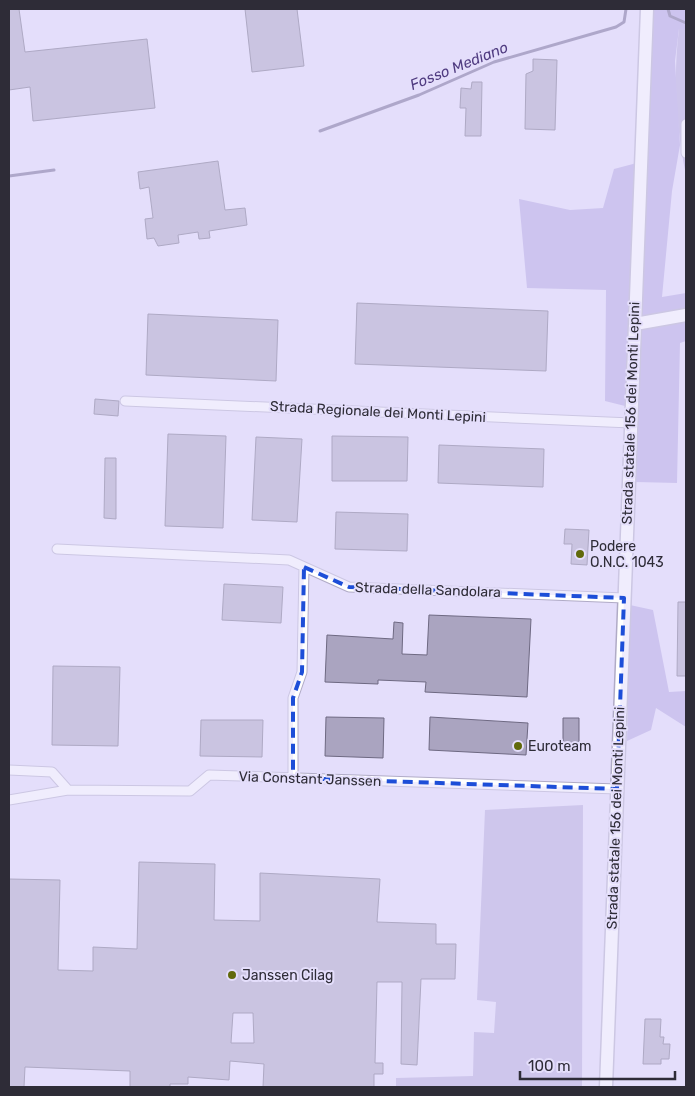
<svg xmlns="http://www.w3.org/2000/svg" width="695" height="1096" font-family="Rubik,sans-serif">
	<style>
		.green { fill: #b4a9d9 }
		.forest { fill: #b2a5df }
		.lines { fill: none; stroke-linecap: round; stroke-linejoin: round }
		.stream { stroke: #6e658e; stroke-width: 3 }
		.building { fill: #aaa4c0; stroke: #6e6982; fill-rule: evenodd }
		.street-casing { stroke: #b0abc6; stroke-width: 11 }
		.secondary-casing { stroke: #b0abc6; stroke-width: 15 }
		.street { stroke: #fff; stroke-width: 9 }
		.secondary { stroke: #fff; stroke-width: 12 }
		.marked { fill: none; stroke: #1d4ed8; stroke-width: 4; stroke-dasharray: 10 6; stroke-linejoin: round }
		.poi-dot { fill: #61690b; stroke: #e4defb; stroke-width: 2 }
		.labels { text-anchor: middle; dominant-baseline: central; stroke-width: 4; stroke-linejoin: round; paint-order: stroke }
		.street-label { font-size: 14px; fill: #2e2c37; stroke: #e4defb }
		.poi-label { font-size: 14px; fill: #2e2c37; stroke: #e4defb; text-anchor: start }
		.water-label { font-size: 15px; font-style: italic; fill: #503c81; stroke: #e4defb }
	</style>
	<rect width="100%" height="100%" fill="#e4defb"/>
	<!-- green -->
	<path class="green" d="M679 29H686V175C676 127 673 77 679 29Z
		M583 805 582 1087H396V1078L473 1076 474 1032 494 1033 496 1002 477 1000 485 810Z"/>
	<!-- forest -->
	<path class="forest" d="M653 9H686V29H679L675 61 680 145 672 191 662 297 686 293V341L680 343 677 483 636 482 637 409 605 401 606 290 527 288 519 199 570 210 603 208 614 169 648 160Z
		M630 605 653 610 669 692 686 691V727L656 708 651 730 627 741Z"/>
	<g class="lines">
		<!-- stream -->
		<path class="stream" d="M668 9 670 16 686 23
			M320 131 419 95 494 62 616 27 624 22 626 9
			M9 176 54 170"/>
	</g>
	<!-- building -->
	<path class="building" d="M9 9H19L25 52 147 39 155 108 33 121 30 87 9 90Z
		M245 9H297L304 66 252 72Z
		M533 59 557 60 555 130 525 129 526 74 533 71Z
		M472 82H482L481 136H465L466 108H460L461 88 471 89Z
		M218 161 225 210 245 208 247 225 209 231 210 238 199 239 198 232 178 235 179 243 158 246 154 238 147 239 145 219 153 218 149 187 140 189 138 172Z
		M357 303 548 311 546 371 355 364Z
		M148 314 278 320 276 381 146 375Z
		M95 399 119 401 118 416 94 414Z
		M168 434 226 436 223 528 165 526Z
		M332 436 408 437 407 481H332Z
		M256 437 302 439 297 522 252 520Z
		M439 445 544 449 543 487 438 483Z
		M105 458H116V519L104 518Z
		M336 512 408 514 407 551 335 549Z
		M565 529 589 530 587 565 571 564 572 544H564Z
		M224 584 283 587 281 623 222 620Z
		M678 602H686V676H677Z
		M429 615 531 619 527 697 425 692 426 682 378 680V684L325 682 327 635 393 639 394 622 403 623 402 654 427 655Z
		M53 666 120 667 118 746 52 745Z
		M326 717 384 718 383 758 325 756Z
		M430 717 528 723 526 755 429 750Z
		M563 718H579V742L563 743Z
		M201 720H263L262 757 200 756Z
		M139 862 215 864 214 920 260 921V873L380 879 377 922 436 924V944H456L455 979H421L417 1065 401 1064 402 982H377L375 1063H383V1074H374V1087H263L264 1064 230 1061 229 1080 188 1077V1084H170V1087H130V1071L25 1067 24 1087H9V879L60 880 58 970 93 971V947L137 949ZM233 1013H253L254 1043H231Z
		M645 1019H661L660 1037H664L663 1044H670L669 1059H661V1064H643Z"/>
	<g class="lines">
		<!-- street casing -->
		<g class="street-casing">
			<path id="street" d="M686 124V153
				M125 401 631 423
				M57 549 289 560 349 587 624 598
				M9 770 52 772 68 790
				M293 778V698L302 672 304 567
				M9 800 68 790 190 791 209 775 617 789"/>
		</g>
		<!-- secondary casing -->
		<g class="secondary-casing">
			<path id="secondary" d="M635 324 686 315
				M606 1087 647 9"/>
		</g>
		<!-- street -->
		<use href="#street" class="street"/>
		<!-- secondary -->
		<use href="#secondary" class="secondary"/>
	</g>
	<!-- marked area -->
	<path d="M0 0H695V1096H0ZM304 567 349 587 624 598 617 789 293 778V698L302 672Z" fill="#e4defb" fill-opacity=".55" fill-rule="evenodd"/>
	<path class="marked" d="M304 567 349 587 624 598 617 789 293 778V698L302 672Z"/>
	<!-- markers -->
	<g class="poi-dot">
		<circle cx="580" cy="554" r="5"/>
		<circle cx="518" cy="746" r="5"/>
		<circle cx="232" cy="975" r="5"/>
	</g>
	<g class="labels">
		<!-- street labels -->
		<g class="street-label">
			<text transform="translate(378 412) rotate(3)">Strada Regionale dei Monti Lepini</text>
			<text transform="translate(631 413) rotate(-88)">Strada statale 156 dei Monti Lepini</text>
			<text transform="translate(428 590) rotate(2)">Strada della Sandolara</text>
			<text transform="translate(310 779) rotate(2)">Via Constant Janssen</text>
			<text transform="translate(616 818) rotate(-88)">Strada statale 156 dei Monti Lepini</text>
		</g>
		<!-- poi labels -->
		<g class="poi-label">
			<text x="590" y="546">Podere<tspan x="590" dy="16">O.N.C. 1043</tspan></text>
			<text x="528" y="746">Euroteam</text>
			<text x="242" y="975">Janssen Cilag</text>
		</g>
		<!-- water labels -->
		<g class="water-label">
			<text transform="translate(459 66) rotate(-22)">Fosso Mediano</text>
		</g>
	</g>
	<!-- border -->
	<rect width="695" height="1096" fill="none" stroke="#2e2c37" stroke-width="20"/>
	<!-- scale -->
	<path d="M520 1071v8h155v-8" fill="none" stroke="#2e2c37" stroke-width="2.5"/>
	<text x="528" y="1071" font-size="15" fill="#2e2c37" stroke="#e4defb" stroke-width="4" paint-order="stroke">100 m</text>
</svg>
